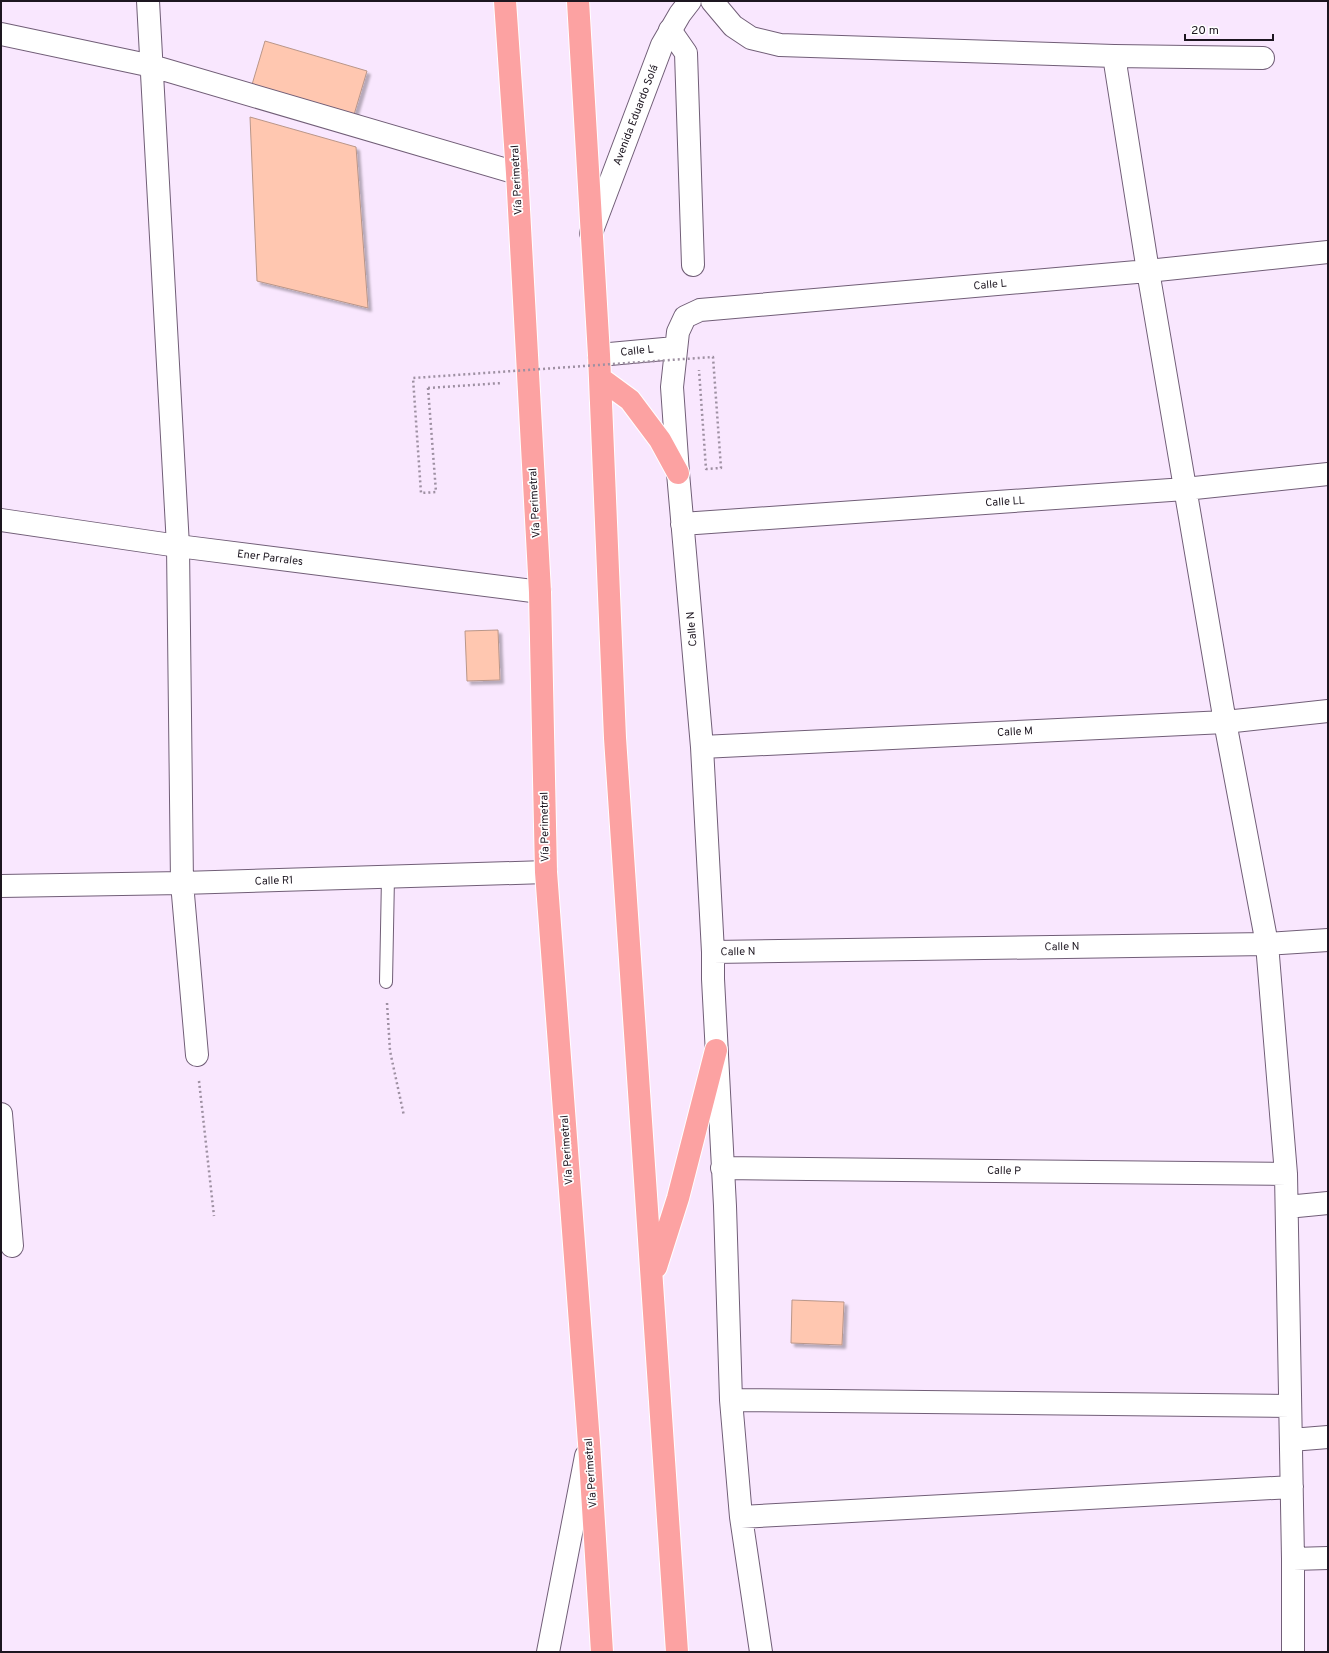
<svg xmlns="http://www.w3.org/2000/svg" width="1329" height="1653" font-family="Overpass,sans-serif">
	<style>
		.building { fill: #ffc7b0; stroke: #b99689; filter: url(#shadow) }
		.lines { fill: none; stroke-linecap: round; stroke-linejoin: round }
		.service-casing { stroke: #715e77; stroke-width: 14 }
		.minor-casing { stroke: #715e77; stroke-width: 24 }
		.tertiary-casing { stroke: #715e77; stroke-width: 24 }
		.secondary-casing { stroke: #715e77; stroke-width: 24 }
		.trunk-casing { stroke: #fff; stroke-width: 24 }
		.path { stroke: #9e90a2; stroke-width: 2.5; stroke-dasharray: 2 3; stroke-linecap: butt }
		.service { stroke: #fff; stroke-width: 12 }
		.minor { stroke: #fff; stroke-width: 22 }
		.tertiary { stroke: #fff; stroke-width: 22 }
		.secondary { stroke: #fff; stroke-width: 22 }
		.trunk { stroke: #fca2a2; stroke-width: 22 }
		.path-bridge { stroke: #9e90a2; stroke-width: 2.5; stroke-dasharray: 2 3; stroke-linecap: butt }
		.labels { text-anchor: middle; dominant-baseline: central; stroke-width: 3.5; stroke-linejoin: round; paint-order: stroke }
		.street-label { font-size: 11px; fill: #1d1620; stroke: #fff }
	</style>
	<defs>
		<filter id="shadow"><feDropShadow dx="3.5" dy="3.5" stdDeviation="1" flood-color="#0004"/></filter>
	</defs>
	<rect width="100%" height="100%" fill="#f9e7fe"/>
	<!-- building -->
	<path class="building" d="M265 41 367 71 353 118 251 88Z
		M250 117 356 147 368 308 257 281Z
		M498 630 500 680 467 681 465 631Z
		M792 1300 844 1302 842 1345 791 1343Z"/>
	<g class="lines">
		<!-- service casing -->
		<g class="service-casing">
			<path id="service" d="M386 982 388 877"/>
		</g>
		<!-- minor casing -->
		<g class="minor-casing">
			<path id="minor" d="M148 1 178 546 182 883 197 1055
				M712 1 733 26 751 38 780 45 1114 56 1263 58
				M670 30 686 53 693 265
				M1 34 152 66 517 173
				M1114 56 1148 271 1225 722 1267 944 1286 1174 1293 1559V1652
				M599 355 675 348
				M682 524 1185 489 1328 474
				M702 747 1225 722 1328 711
				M1 886 182 883 546 872
				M713 952 1267 944 1328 940
				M1 1114 12 1246
				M722 1168 1286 1174
				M1287 1207 1328 1203
				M731 1400 1290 1406
				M1291 1440 1328 1437
				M741 1517 1292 1487
				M1293 1559 1328 1558
				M761 1652 741 1517 731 1400 725 1206 713 979V952L702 747 678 473 672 387 678 332 685 317 700 310 1148 271 1328 252"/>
		</g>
		<!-- tertiary casing -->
		<g class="tertiary-casing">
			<path id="tertiary" d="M1 520 178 546 540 592
				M548 1652 586 1456"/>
		</g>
		<!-- secondary casing -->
		<g class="secondary-casing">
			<path id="secondary" d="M591 233 662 45 680 14 690 1"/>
		</g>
		<!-- trunk casing -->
		<g class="trunk-casing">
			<path id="trunk" d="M505 1 517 173 540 592 546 872 589 1443 602 1652
				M578 1 599 355 615 738 677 1652
				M600 378 630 400 660 440 678 473
				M656 1267 678 1198 716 1050"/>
		</g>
		<!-- path -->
		<path class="path" d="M428 388 502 383
			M387 1003 390 1051 404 1116
			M199 1081 214 1216"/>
		<!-- service -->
		<use href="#service" class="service"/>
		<!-- minor -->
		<use href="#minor" class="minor"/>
		<!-- tertiary -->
		<use href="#tertiary" class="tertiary"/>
		<!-- secondary -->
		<use href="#secondary" class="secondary"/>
		<!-- trunk -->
		<use href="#trunk" class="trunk"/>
		<!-- path-bridge -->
		<path class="path-bridge" d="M428 388 436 492 421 493 413 378 713 357 721 468 706 469 699 370"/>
	</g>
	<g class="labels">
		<!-- street labels -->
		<g class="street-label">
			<text transform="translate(636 115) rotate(-69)">Avenida Eduardo Solá</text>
			<text transform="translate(517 180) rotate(-93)">Vía Perimetral</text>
			<text transform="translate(990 285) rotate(-5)">Calle L</text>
			<text transform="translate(637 351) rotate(-6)">Calle L</text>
			<text transform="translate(1005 502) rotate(-4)">Calle LL</text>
			<text transform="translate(535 503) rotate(-93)">Vía Perimetral</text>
			<text transform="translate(270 558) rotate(7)">Ener Parrales</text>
			<text transform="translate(692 629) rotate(-95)">Calle N</text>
			<text transform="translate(1015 732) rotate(-3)">Calle M</text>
			<text transform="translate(545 827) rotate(-91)">Vía Perimetral</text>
			<text transform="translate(274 881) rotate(-2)">Calle R1</text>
			<text transform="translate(1062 947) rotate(-1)">Calle N</text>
			<text transform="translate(738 952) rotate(-1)">Calle N</text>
			<text transform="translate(567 1150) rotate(-94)">Vía Perimetral</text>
			<text transform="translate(1004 1171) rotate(1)">Calle P</text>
			<text transform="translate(591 1473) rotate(-94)">Vía Perimetral</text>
		</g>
	</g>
	<!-- border -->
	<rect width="1329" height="1653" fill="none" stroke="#1d1620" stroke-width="4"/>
	<!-- scale -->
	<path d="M1185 34v6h88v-6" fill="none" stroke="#1d1620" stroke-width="2"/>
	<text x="1191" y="34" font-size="12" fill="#1d1620" stroke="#ffffff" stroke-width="3" paint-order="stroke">20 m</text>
</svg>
